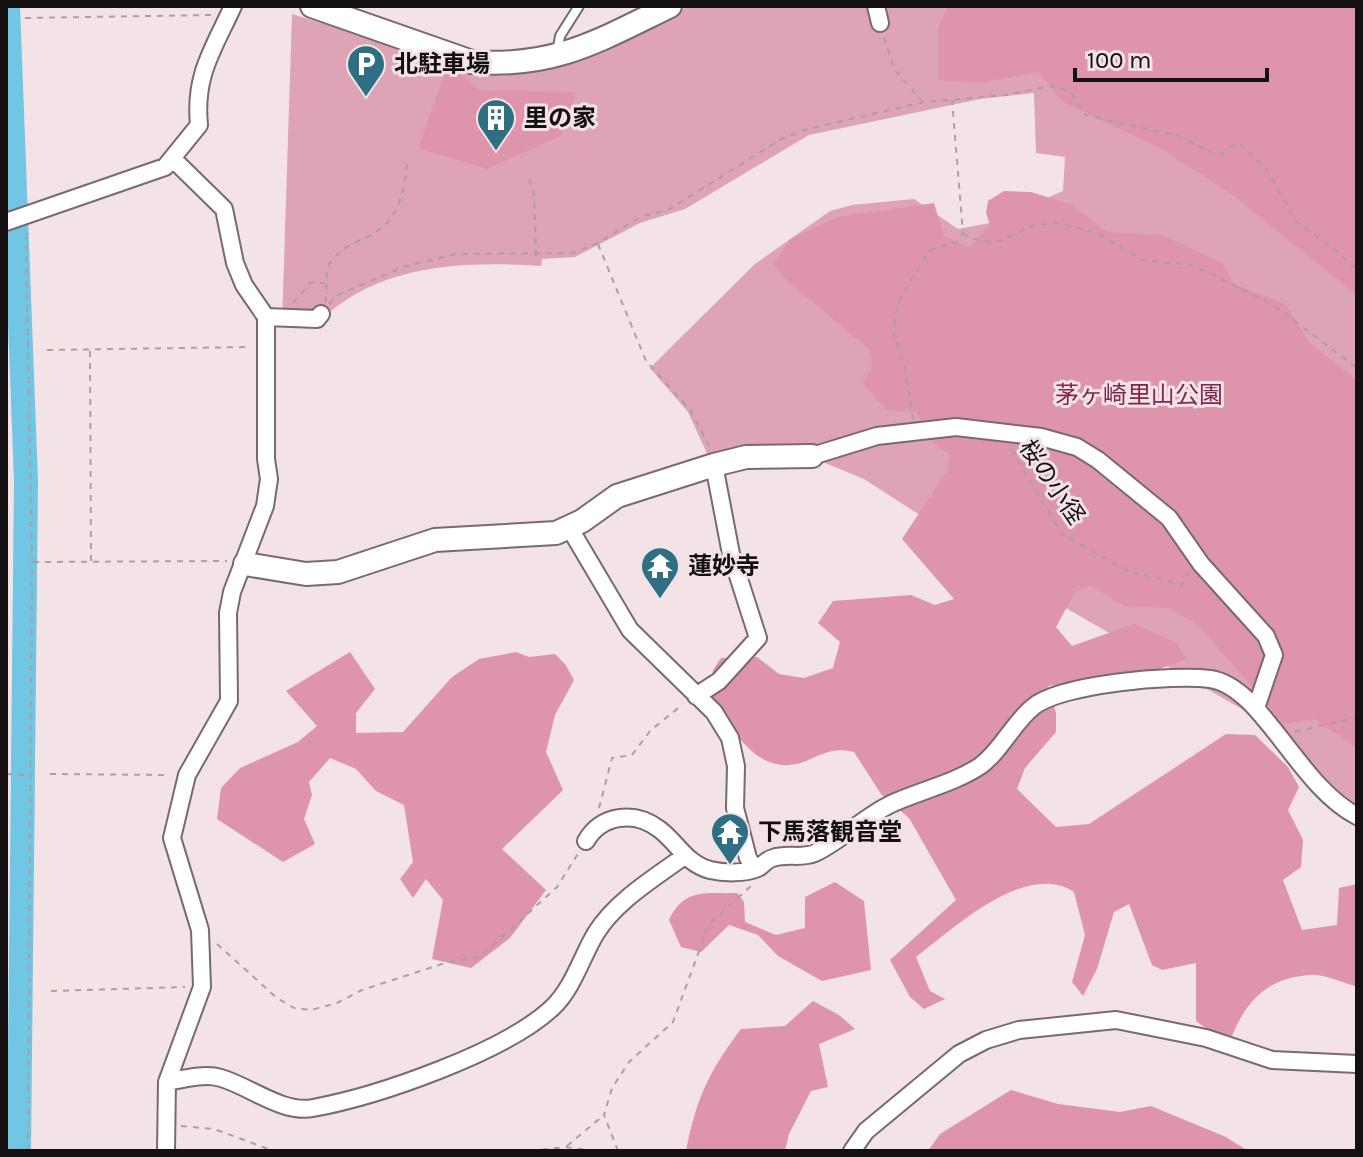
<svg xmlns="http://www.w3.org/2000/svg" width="1363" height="1157" font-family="Karla,'Noto Sans JP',sans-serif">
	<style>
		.green { fill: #dea3b5 }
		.forest { fill: #de94ab }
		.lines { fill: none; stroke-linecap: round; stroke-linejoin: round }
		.stream { stroke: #70c6e3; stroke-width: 4 }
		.river { stroke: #70c6e3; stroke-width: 24 }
		.lane-casing { stroke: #786a6e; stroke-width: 12 }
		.street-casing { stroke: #786a6e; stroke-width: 20 }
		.secondary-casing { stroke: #786a6e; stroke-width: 26 }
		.path { stroke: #ac9fa2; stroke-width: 2; stroke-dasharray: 6 6; stroke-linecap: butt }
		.lane { stroke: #fff; stroke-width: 8 }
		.street { stroke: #fff; stroke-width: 16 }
		.secondary { stroke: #fff; stroke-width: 22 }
		.labels { text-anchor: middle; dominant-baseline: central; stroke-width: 6; stroke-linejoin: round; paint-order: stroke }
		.poi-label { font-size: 24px; font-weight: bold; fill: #140f10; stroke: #f3e3e7; text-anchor: start }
		.park-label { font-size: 24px; fill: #7e284a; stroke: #f3e3e7 }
		.street-label { font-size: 24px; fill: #140f10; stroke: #f3e3e7 }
	</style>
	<rect width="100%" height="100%" fill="#f3e3e7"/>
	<!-- green -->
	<path class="green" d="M689 6H1357V817L1254 716 1050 599 864 479 796 451 709 458 688 412 650 368 755 264 830 211 852 205 914 199 958 229 990 223 1063 191 1065 157 1036 153 1034 93 980 99 809 135 685 209 640 223 575 257 542 259 541 266C464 261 376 264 318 323L282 325 292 14 395 46 569 62Z"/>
	<!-- forest -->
	<path class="forest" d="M948 6H1357V295L1230 193 1158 147 1063 102 1038 72 979 83 938 80V28Z
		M448 65 480 90 575 92 571 121 560 136 487 169 418 148Z
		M1004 191 1031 192 1072 205 1107 232 1162 235 1222 263 1234 284 1285 304 1310 343 1357 380V748L1314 719 1284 724 1199 626 1170 608 1124 606 1092 586 1075 592 1056 627 1072 646 1134 624 1177 643 1186 659 1144 675 1048 686 1056 713V732L1025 768 1017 789 1056 827 1089 824 1226 734 1255 735 1288 767 1299 787 1288 810 1303 840 1301 867 1283 880 1302 930 1337 925 1339 888 1357 884V987C1344 983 1327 975 1313 975 1270 976 1247 999 1232 1036L1211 1032 1196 1021V963L1162 970 1152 965 1129 904 1114 912 1097 969 1083 996 1072 982 1085 935 1074 892C1026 860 953 929 916 957L930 991 945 999 924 1009 910 997 890 960 956 900 909 818 881 794 854 752C835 747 824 753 806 761 758 780 733 729 710 697L713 670 721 658 757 657 779 674 804 678 833 668 840 642 818 623 833 601 911 595 935 605 954 599 902 539 947 471 950 455 934 443 916 412 887 410 862 383 872 368 870 350 784 278 773 264 791 239 838 217 934 203 944 236 969 247 990 225 986 213 988 201Z
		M350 652 375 689 356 713V733L403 732 452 677 479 659 516 652 529 657 555 654 565 664 574 680 555 715 546 752 563 790 502 849 546 890 510 938 471 968 432 959 443 900 426 879 413 898 400 879 413 862 404 805 376 791 356 769 330 758 309 782 312 795 304 819 315 844 283 862 217 819 221 788 240 768 298 742 317 726 286 691Z
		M835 882 864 901 871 970 822 981 778 956 758 935 729 925 701 952 681 947 669 920C684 888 705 894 737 893L744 902 745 922 776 935 805 928V897Z
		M813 1001 839 1015 855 1029 819 1044 828 1087 811 1091 789 1134 785 1151H686C696 1099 709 1071 741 1029L785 1026Z
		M1011 1090 1058 1104 1120 1112 1151 1106 1226 1137 1248 1151H928L940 1134Z"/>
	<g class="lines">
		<!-- stream -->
		<path class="stream" d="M6 112 11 117"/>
		<!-- river -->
		<path class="river" d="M8 6 26 481 19 1151"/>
		<!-- lane casing -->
		<g class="lane-casing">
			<path id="lane" d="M557 53 560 36 579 6"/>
		</g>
		<!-- street casing -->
		<g class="street-casing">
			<path id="street" d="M876 6 880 23
				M6 222 165 167 199 125C194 75 213 50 233 6
				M266 317 317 319 321 314
				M812 456 877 436 956 427 1041 437 1077 447 1098 460 1169 518 1201 564 1266 636 1274 655 1257 705
				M569 527 630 630 714 712 730 738 736 766 735 808 748 858 755 869
				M696 696 719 681 758 638 731 554 714 465
				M586 841C601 815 634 810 659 829 678 843 685 863 710 870 723 873 745 874 758 868 763 865 767 859 773 858 786 853 802 859 815 853 842 840 864 817 891 804 919 791 955 783 980 766 1001 751 1013 723 1033 707 1060 684 1174 674 1210 679 1262 686 1298 786 1357 816
				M167 1082C183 1079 205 1073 221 1078 249 1086 283 1114 313 1108 378 1096 506 1052 553 1007 573 988 582 956 596 933 616 901 653 879 683 857
				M166 1151 167 1082 202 987 200 930 172 838 187 775 229 701 228 613 232 592 265 506 269 479 266 459V317L244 285 235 263 224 209 174 160
				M852 1151 866 1131 959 1054 986 1040 1019 1030 1116 1020 1206 1038 1272 1060 1357 1064"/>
		</g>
		<!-- secondary casing -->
		<g class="secondary-casing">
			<path id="secondary" d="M312 6 472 62C555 68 598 41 670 6
				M245 564 306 574 338 572 435 540 556 533 582 521 617 496 714 465 746 457 812 456"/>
		</g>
		<!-- path -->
		<path class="path" d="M25 18 212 15
			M884 37 894 69 923 102
			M529 179 534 194 536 256
			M963 233 970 238 995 243 1035 225 1060 223 1099 234 1142 260 1193 265 1273 305 1357 368
			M598 244 646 361 691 411 709 446
			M325 302C329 288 322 272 332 260 340 250 352 244 363 239 398 223 403 199 407 164
			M293 303 310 283H325
			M329 304 336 296 403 267 456 254 572 253 598 243 640 217 670 209 781 139 808 129 924 102 1006 95 1051 86 1070 91 1085 115 1179 136 1218 156 1238 142 1267 170 1296 221 1342 255 1357 271
			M47 350 250 347
			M90 351 91 562
			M913 419 904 364 894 335 895 315 902 295 930 250 957 242 963 233 952 100
			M1011 449 1062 534 1128 571 1182 585 1189 572
			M33 562 227 561
			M1295 732 1357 717
			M6 774 29 775
			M50 774 170 775
			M599 808 612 758 632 755 650 731 683 704
			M217 944 277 998 294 1008 311 1010 337 1003 362 990 445 963 480 957 557 887 579 852
			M51 991 185 987
			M181 1126 214 1129 274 1151
			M567 1146 604 1115
			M28 1151 32 563 26 239 29 229
			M530 1151 566 1147 593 1151
			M618 1151 604 1115 612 1088 629 1062 673 1022 709 924 751 886"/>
		<!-- lane -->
		<use href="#lane" class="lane"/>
		<!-- street -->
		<use href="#street" class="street"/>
		<!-- secondary -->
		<use href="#secondary" class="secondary"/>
	</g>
	<!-- icons -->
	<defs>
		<g id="parking-pin" transform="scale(2)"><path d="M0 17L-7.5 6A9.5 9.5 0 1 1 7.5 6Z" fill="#2f6f83" stroke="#f3e3e7"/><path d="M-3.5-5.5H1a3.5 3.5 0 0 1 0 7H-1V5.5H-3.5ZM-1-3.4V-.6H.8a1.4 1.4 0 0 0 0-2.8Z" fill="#fff"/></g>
		<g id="building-pin" transform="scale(2)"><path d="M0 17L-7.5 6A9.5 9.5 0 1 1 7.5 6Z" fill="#2f6f83" stroke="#f3e3e7"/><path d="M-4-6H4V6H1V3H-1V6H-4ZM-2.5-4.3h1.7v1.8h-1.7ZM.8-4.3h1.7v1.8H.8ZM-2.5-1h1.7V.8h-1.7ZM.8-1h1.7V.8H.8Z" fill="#fff"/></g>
		<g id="temple-pin" transform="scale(2)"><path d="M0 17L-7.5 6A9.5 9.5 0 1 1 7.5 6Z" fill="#2f6f83" stroke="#f3e3e7"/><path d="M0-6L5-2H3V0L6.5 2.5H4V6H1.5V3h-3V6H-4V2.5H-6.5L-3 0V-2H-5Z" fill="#fff"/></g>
	</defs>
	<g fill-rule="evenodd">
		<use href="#parking-pin" x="366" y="64"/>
		<use href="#building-pin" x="496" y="118"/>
		<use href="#temple-pin" x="660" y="566"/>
		<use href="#temple-pin" x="730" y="832"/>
	</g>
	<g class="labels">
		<!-- poi labels -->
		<g class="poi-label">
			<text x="394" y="64">北駐車場</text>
			<text x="524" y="118">里の家</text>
			<text x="688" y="566">蓮妙寺</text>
			<text x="758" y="832">下馬落観音堂</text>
		</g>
		<!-- park labels -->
		<g class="park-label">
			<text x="1139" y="395">茅ヶ崎里山公園</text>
		</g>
		<!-- street labels -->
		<g class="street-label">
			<text transform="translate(1052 482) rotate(56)">桜の小径</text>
		</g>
	</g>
	<!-- border -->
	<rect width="1363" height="1157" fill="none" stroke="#140f10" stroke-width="16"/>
	<!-- scale -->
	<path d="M1075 68v12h192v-12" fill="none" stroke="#140f10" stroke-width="4"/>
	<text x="1087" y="68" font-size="24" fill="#140f10" stroke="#f3e3e7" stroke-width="6" paint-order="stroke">100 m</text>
</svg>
